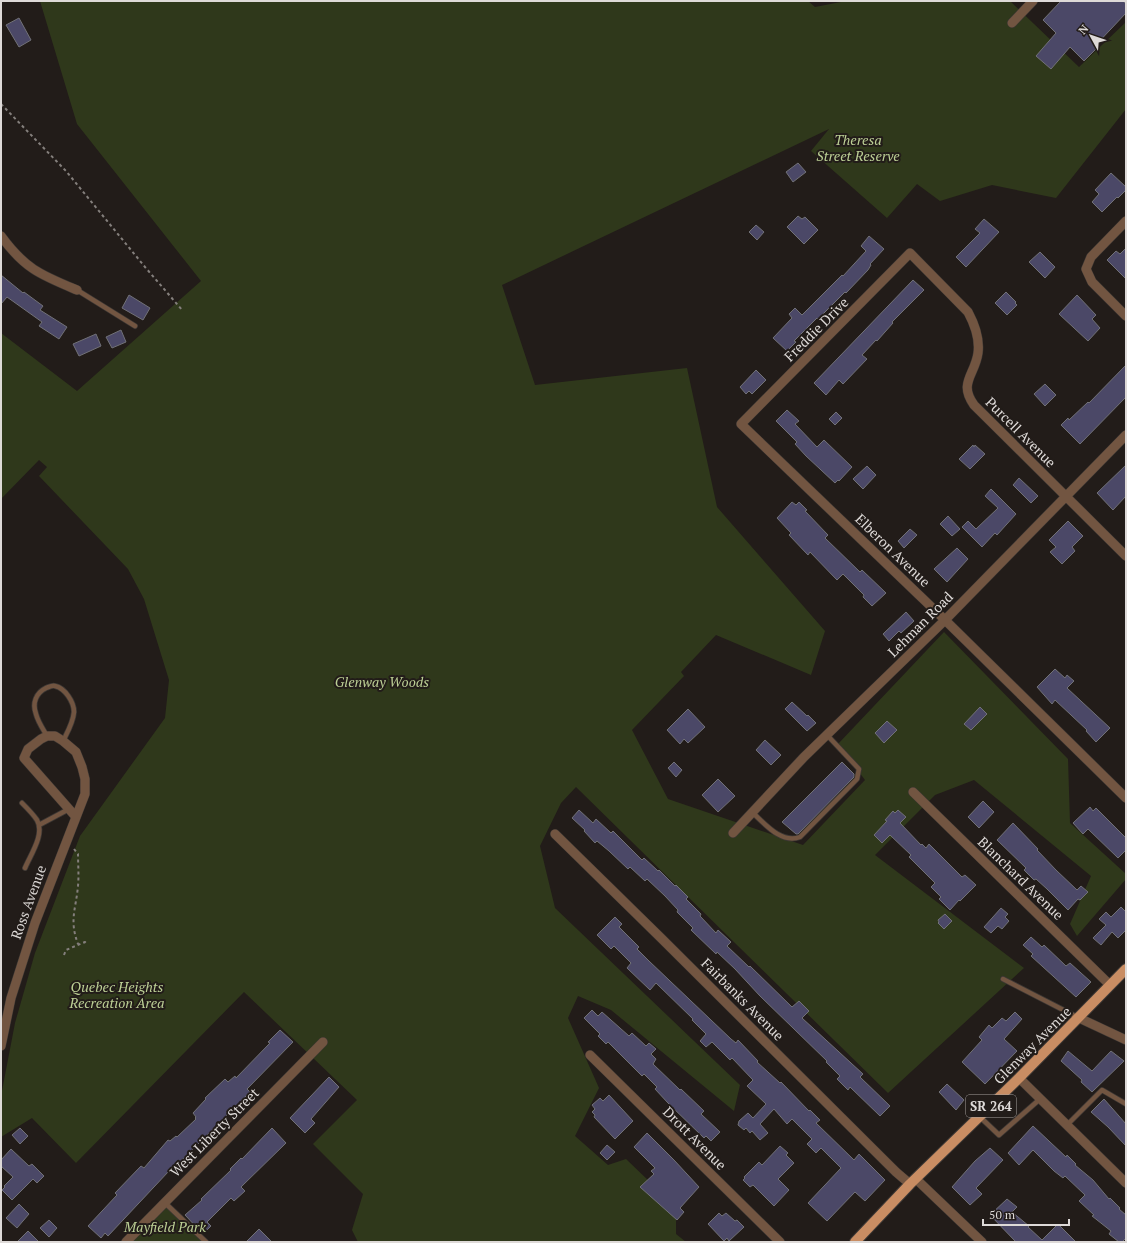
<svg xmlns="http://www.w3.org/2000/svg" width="1127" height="1243" font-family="'PT Serif',serif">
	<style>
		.green { fill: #2f381b }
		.building { fill: #4b4867; stroke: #717177 }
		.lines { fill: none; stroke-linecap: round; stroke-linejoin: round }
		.service-casing { stroke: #3c3734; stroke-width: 6 }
		.minor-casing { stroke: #3c3734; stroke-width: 10 }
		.primary-casing { stroke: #3c3734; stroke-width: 12 }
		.path { stroke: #847f7c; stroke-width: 2; stroke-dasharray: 3 3; stroke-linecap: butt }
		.service { stroke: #725541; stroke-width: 4.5 }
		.minor { stroke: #725541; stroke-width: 9 }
		.primary { stroke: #c98d63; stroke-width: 10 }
		.labels { text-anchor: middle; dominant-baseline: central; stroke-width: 4; stroke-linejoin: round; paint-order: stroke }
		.shield { fill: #221c19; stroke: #a6a19f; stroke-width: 1 }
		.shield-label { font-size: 13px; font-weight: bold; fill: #dedad8 }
		.park-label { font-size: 14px; font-style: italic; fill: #bccf95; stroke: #221c19 }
		.street-label { font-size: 14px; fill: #dedad8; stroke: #221c19 }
	</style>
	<rect width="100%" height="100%" fill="#221c19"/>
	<!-- green -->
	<path class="green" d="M40 1H808L815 7 846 1H1010L1079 67 1126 22V109L1056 198 992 185 940 201 917 184 887 218 811 151 829 129 502 285 535 385 687 368 717 507 825 631 811 675 716 635 681 672 684 676 632 730 668 799 803 845 865 780 838 744 944 632 1068 759 1070 823 1126 874V879L1077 936 1070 924 1091 876 974 780 935 795 875 855 1024 968 888 1093 576 787 561 803 540 846 555 908 740 1085 734 1111 611 1010 578 996 568 1018 599 1088 575 1136 608 1165 626 1159 676 1207V1234L686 1242H358L352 1230 363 1194 313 1144 357 1100 244 992 76 1163 32 1118 1 1137V1096L15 1023 35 953 80 836 165 718 169 680 144 599 128 569 39 476 47 467 39 460 1 499V333L77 391 201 281 77 124Z
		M164 1202 206 1242H126Z"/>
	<!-- building -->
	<path class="building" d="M1061 1H1123L1126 4V13L1094 47 1096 49 1084 61 1070 47 1051 69 1036 56 1056 33 1043 20Z
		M19 18 31 40 19 47 6 25Z
		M798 163 806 172 793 182 786 172Z
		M1111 173 1126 187V190L1118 198 1117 197 1102 212 1092 202 1099 194 1095 190Z
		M798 216 802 219 805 217 818 230 804 244 787 227Z
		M984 219 999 232 966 267 956 257 980 233 975 229Z
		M756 225 764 232 757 240 749 232Z
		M869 236 884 249 870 264 871 265 868 270 846 293 845 292 818 319 817 318 794 341 796 342 787 351 773 338 792 318 789 314 795 308 802 315 842 275 843 276 866 251 861 246Z
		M1126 248V279L1107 260 1116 251 1120 254Z
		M1040 252 1055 267 1045 278 1029 262Z
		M1 275 23 293 24 292 43 306 40 310 67 327 59 339 39 326 42 322 7 297 1 304Z
		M913 280 924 290 892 322 893 323 877 341 876 340 862 355 867 359 843 384 839 380 826 395 814 383Z
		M1006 292 1016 302 1015 303 1017 305 1007 315 995 303Z
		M129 295 150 308 143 320 122 308Z
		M1077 295 1096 315 1092 319 1100 328 1088 341 1059 314Z
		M121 330 126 342 112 348 106 337Z
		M96 334 101 346 79 356 73 344Z
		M1126 365V397L1080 444 1061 425 1068 418 1069 420 1088 402 1089 403Z
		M756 370 766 380 752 394 749 391 746 394 740 387Z
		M1045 384 1056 395 1045 406 1034 394Z
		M787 410 799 421 795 424 817 447 824 440 852 467 839 481 838 480 835 483 806 456 795 444 797 442 776 421Z
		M836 412 842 418 835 425 829 419Z
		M973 445 974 447 975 445 985 454 970 469 959 459Z
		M1126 465V496L1113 510 1097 493Z
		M867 466 876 475 863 489 853 479Z
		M1019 478 1038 496 1031 503 1013 485Z
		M991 489 1016 514 997 535 995 533 982 547 962 527 968 521 976 529 998 508 985 496Z
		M792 502 796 505 799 502 807 510 805 511 828 535 825 538 860 572 862 570 886 593 872 606 863 597 864 595 843 574 837 580 810 552 808 555 789 535 791 533 777 518Z
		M948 516 960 529 952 536 940 524Z
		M1068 521 1083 536 1072 547 1075 551 1062 564 1050 552 1056 547 1049 540Z
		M910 529 917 535 904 548 898 541Z
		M957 548 968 559 947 582 934 569Z
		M906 612 914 621 901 633 899 631 889 641 883 634Z
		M1055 669 1065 678 1067 675 1074 681 1067 688 1110 728 1096 742 1086 731 1087 730 1055 700 1052 704 1037 687Z
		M792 702 807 716 808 715 816 723 807 731 785 709Z
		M980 707 987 714 971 730 964 724Z
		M688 709 705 727 688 743 684 739 680 744 667 730Z
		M887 721 897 730 884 743 875 733Z
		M765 740 781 755 771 765 756 750Z
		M674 762 682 770 676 777 668 768Z
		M842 762 854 774V777L798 834H796L782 822Z
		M718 779 735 796 718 812 702 795Z
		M983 801 994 812 979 828 968 817Z
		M1090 807 1093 811 1096 808 1126 838V850L1118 858 1088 829 1083 834 1073 823Z
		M579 810 593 823 596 819 611 833 613 831 642 860 644 858 658 871 659 870 675 886 676 885 688 897 686 899 701 914 700 916 716 933 718 930 731 942 727 946 749 967 750 966 792 1007 799 1001 809 1011 802 1018 863 1074 860 1077 890 1106 880 1116 850 1087 848 1090 837 1079 840 1076 826 1062 827 1061 760 996 735 969 717 952 716 954 691 930 693 928 677 912 678 910 665 896 647 879 645 881 630 867 628 869 609 851 597 841 595 843 584 831 585 830 572 818Z
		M898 810 906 817 900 823 921 845 922 844 926 848 929 844 962 877 965 875 976 885 960 901 959 900 950 910 939 899 941 897 931 887 935 883 909 857 911 855 890 835 882 843 874 835 887 821 885 820 893 811 895 813Z
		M1013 823 1038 849 1037 850 1056 870 1077 890 1081 886 1088 892 1080 900 1078 899 1068 910 1047 889 1036 879 1034 880 1024 870 1026 868 997 840Z
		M1121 907 1126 912V930L1118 938 1112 932 1101 945 1093 938 1106 925 1099 919 1106 912 1111 917Z
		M1001 908 1008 914 1005 917 1009 921 1002 929 998 926 991 933 984 927Z
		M945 914 952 921 944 929 938 923 939 922 938 920Z
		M615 917 622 924 619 927 639 947 637 949 649 961 731 1039 736 1043 738 1040 758 1061 757 1062 780 1083 781 1082 809 1111 810 1110 820 1120 816 1123 854 1160 859 1154 885 1180 865 1201 855 1192 827 1221 808 1203 841 1168 821 1148 816 1153 807 1144 812 1139 792 1119 787 1124 774 1109 760 1124 768 1133 760 1140 752 1131 750 1133 746 1128 744 1130 738 1125 739 1121 748 1113 753 1118 766 1104 747 1086 753 1080 732 1058 730 1060 712 1042 706 1047 700 1041 706 1034 692 1020 693 1019 656 983 650 990 627 968 631 963 614 946 611 949 597 935Z
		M1031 937 1042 947 1044 945 1066 966 1070 963 1091 982 1076 997 1031 956 1033 954 1023 945Z
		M592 1010 598 1016 602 1012 629 1036 632 1033 646 1046 649 1043 656 1049 651 1054 656 1059 653 1064 680 1090 681 1089 704 1111 701 1114 720 1132 711 1141 706 1136 704 1138 668 1103 655 1089 657 1087 644 1074 642 1076 608 1042 606 1044 598 1036 600 1034 584 1018Z
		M1015 1012 1022 1019 1004 1039 1017 1051 985 1084 962 1062 982 1040 979 1037 989 1025 992 1028 1002 1018 1006 1021Z
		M280 1030 293 1042 247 1089 250 1092 170 1172 169 1171 108 1236 105 1233 101 1238 88 1226 117 1195 115 1193 141 1166 144 1168 168 1140 170 1141 176 1136 177 1137 196 1119 195 1118 196 1117 193 1113 206 1099 205 1098 225 1079 228 1082 235 1076 236 1078 270 1043 268 1042Z
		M1068 1051 1092 1071 1111 1051 1124 1061 1092 1092 1081 1082 1082 1080 1061 1061Z
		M329 1077 339 1087 311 1119 315 1123 305 1133 290 1118Z
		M947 1084 964 1100 956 1110 939 1092Z
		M609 1095 633 1121 615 1139 594 1117 595 1115 592 1112 595 1109 592 1105 600 1098 603 1101Z
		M1104 1099 1126 1124V1146L1108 1127 1091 1112Z
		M1033 1126 1066 1157 1067 1155 1076 1164 1075 1165 1093 1180 1109 1199 1110 1198 1120 1208 1119 1209 1126 1215V1238L1122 1242H1119L1109 1234 1111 1231 1092 1216 1094 1215 1079 1201 1085 1195 1065 1176 1063 1178 1054 1171 1033 1150 1019 1165 1008 1153Z
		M20 1128 28 1136 20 1144 12 1135Z
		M272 1128 286 1143 241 1187 245 1191 234 1201 231 1198 207 1222 211 1226 204 1233 201 1230 200 1231 185 1215 202 1200 201 1199 231 1170 230 1169 241 1158 242 1159Z
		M647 1133 674 1160 699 1187 680 1208 684 1212 677 1220 640 1187 654 1174 651 1171 655 1168 634 1147Z
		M607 1145 615 1152 607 1160 600 1153Z
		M780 1146 788 1153 786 1155 794 1163 778 1179 789 1190 774 1206 753 1185 750 1187 743 1180 745 1178 744 1177 759 1162 762 1165Z
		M990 1148 1003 1160 976 1188 982 1194 970 1205 952 1187 975 1161Z
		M11 1149 29 1166 32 1164 44 1176 37 1183 33 1179 12 1200 2 1190 5 1187 4 1186 13 1177 1 1166V1160Z
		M1007 1199 1017 1207 1012 1212 1029 1226 1028 1227 1042 1240 1058 1224 1076 1242H1016L990 1215Z
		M19 1204 29 1214 17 1228 6 1218Z
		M719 1213 722 1216 726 1213 735 1221 737 1220 744 1227 729 1241 727 1238 724 1241 708 1224Z
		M49 1220 57 1228 49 1237 40 1228Z
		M259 1229 272 1242H246Z
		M28 1231 39 1242H17Z"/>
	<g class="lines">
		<!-- service casing -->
		<g class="service-casing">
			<path id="service" d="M77 290 135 326
				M47 736C43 729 38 722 36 714 32 703 36 693 46 688 49 687 52 685 55 686 65 688 74 702 74 712 73 723 68 731 63 741
				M22 803C27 808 33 814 37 820 45 834 31 854 25 868
				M752 812C765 824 781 844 800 837L857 779 859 769 827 735
				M39 825 69 809
				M1003 979 1079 1018
				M980 1117 999 1135 1040 1099
				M1067 1125 1102 1090 1126 1104
				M164 1202 206 1242"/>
		</g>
		<!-- minor casing -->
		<g class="minor-casing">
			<path id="minor" d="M1012 23 1033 1
				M1126 221 1091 257 1086 269 1092 282 1126 316
				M1 236C25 269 41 275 77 290
				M1126 556 974 405C958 383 975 375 978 353 980 338 975 325 968 312L910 253 741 424 945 620 1126 798
				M913 792 1110 985
				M733 833 804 757 945 620 1126 435
				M555 834 660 937 896 1172 910 1184
				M1079 1018 1126 1040
				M1 1046 11 998 35 923 85 794V779L82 767 76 752 63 741 55 736H47L41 739 28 749 24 758 76 817
				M590 1055 780 1242
				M1019 1078 1126 1183
				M916 1179 982 1242
				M126 1242 323 1042"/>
		</g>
		<!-- primary casing -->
		<g class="primary-casing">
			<path id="primary" d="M855 1242 910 1184 1019 1078 1126 969"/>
		</g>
		<!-- path -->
		<path class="path" d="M1 104 66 171 145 267 183 311
			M74 849 78 854C78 864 79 875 78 886 76 909 69 920 78 944
			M64 955 66 950 85 942 86 943"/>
		<!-- service -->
		<use href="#service" class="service"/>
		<!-- minor -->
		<use href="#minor" class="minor"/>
		<!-- primary -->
		<use href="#primary" class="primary"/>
	</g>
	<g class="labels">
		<!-- shield labels -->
		<rect class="shield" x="966" y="1095" width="50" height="22" rx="3"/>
		<g class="shield-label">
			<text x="991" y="1106">SR 264</text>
		</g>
		<!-- park labels -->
		<g class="park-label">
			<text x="858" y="139">Theresa<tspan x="858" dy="16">Street Reserve</tspan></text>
			<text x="382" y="681">Glenway Woods</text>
			<text x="117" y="986">Quebec Heights<tspan x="117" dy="16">Recreation Area</tspan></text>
			<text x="165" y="1226">Mayfield Park</text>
		</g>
		<!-- street labels -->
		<g class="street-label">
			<text transform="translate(816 329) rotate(-45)">Freddie Drive</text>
			<text transform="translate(1021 432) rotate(45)">Purcell Avenue</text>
			<text transform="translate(893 550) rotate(44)">Elberon Avenue</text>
			<text transform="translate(920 624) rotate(-45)">Lehman Road</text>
			<text transform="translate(1021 878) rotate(44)">Blanchard Avenue</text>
			<text transform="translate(28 902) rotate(-70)">Ross Avenue</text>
			<text transform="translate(743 999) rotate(45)">Fairbanks Avenue</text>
			<text transform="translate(1032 1045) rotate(-45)">Glenway Avenue</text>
			<text transform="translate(214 1132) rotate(-45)">West Liberty Street</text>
			<text transform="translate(695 1138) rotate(45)">Drott Avenue</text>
		</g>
	</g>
	<!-- border -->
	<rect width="1127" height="1243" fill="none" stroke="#dedad8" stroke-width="4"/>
	<!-- north arrow -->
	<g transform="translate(1091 36) rotate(310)" stroke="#221c19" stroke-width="3" paint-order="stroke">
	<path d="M0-3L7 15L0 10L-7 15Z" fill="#dedad8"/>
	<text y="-6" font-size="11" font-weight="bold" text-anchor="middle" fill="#dedad8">N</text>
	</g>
	<!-- scale -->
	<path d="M983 1219v6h86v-6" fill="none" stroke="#dedad8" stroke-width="2"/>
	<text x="989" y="1219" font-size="12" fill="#dedad8" stroke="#221c19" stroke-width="3" paint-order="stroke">50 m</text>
</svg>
